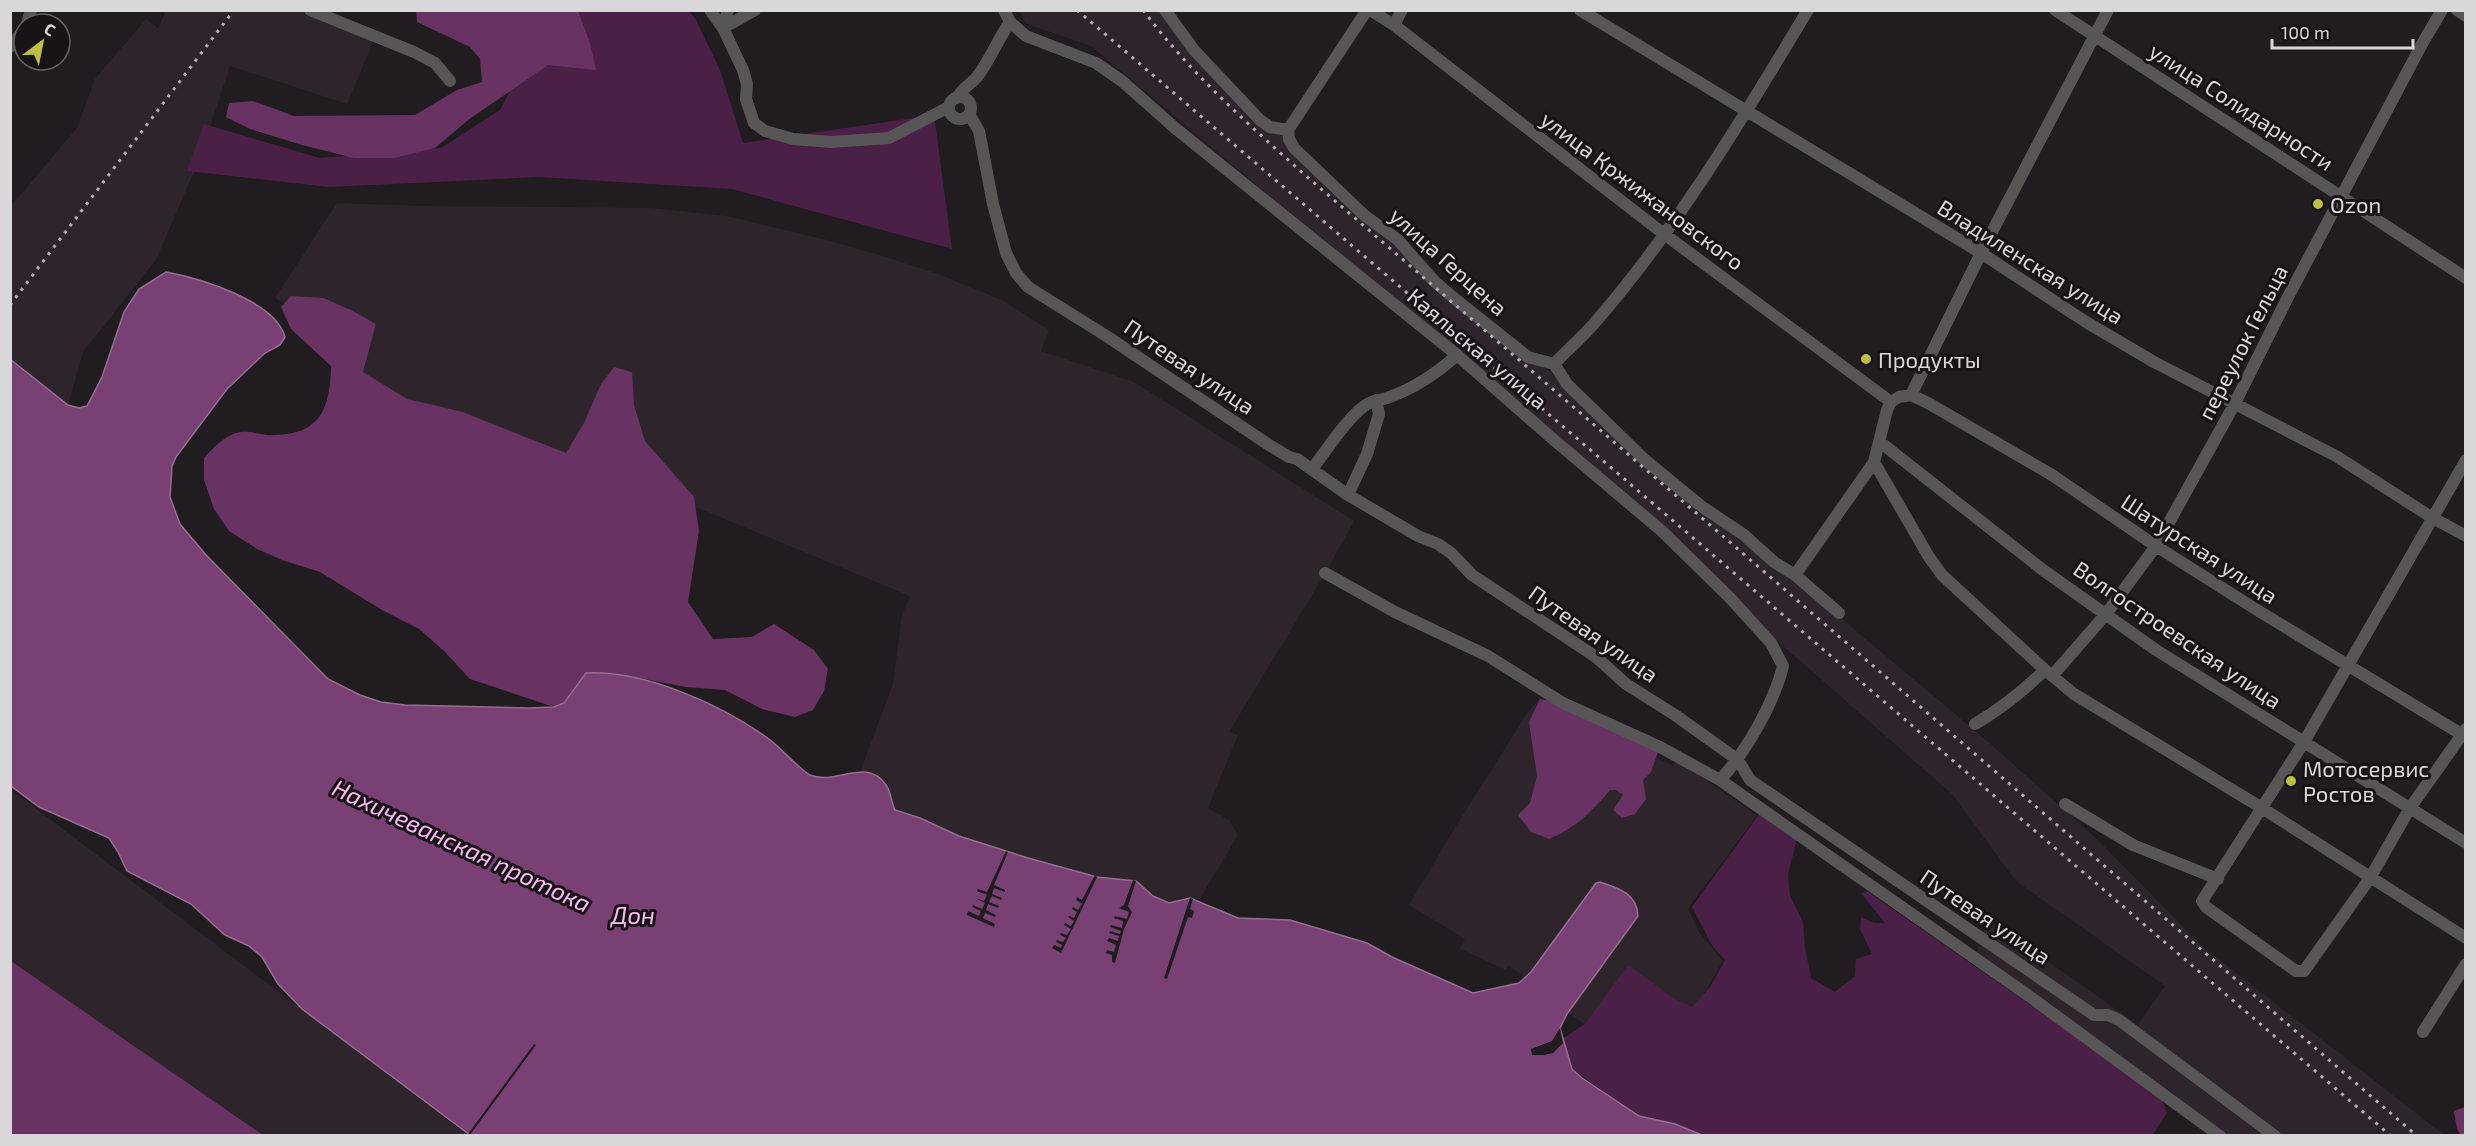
<svg xmlns="http://www.w3.org/2000/svg" width="2476" height="1146" font-family="'Exo 2',sans-serif">
	<style>
		.built { fill: #2e252c }
		.green { fill: #4b2047 }
		.forest { fill: #683262 }
		.water { fill: #794173; stroke: #966e92; stroke-width: 1.5 }
		.pier { fill: #201c20 }
		.lines { fill: none; stroke-linecap: round; stroke-linejoin: round }
		.street { stroke: #585557; stroke-width: 12 }
		.rail { stroke: #b2aeb2; stroke-width: 3; stroke-dasharray: 3 6; stroke-linecap: butt }
		.poi-dot { fill: #bebf42; stroke: #171316; stroke-width: 2 }
		.labels { text-anchor: middle; dominant-baseline: central; stroke-width: 6; stroke-linejoin: round; paint-order: stroke }
		.street-label { font-size: 22px; fill: #dad7da; stroke: #171316 }
		.poi-label { font-size: 22px; fill: #dad7da; stroke: #171316; text-anchor: start }
		.water-label { font-size: 24px; font-style: italic; fill: #fcbaf3; stroke: #171316 }
	</style>
	<rect width="100%" height="100%" fill="#201c20"/>
	<!-- built -->
	<path class="built" d="M166 11H307L377 33 347 104 230 66 199 160 156 260 83 352 68 405 11 359 10 207 77 128 95 79 146 19 158 28Z
		M1019 11H1161L1268 124 1432 273 1994 747 2098 840 2202 946 2444 1135H2219L1975 957 1988 919 2138 1025 2165 986 2016 881 1952 794 1251 180 1091 46 1027 24Z
		M337 203 423 206 651 208 726 216 827 240 879 255 938 274 1004 301 1049 330 1041 351 1134 382 1354 521 1323 577 1229 732 1238 735 1208 808 1229 820 1238 835 1199 900 1190 898 1169 903 1153 896 1136 881 1097 877 1028 858 959 836 920 818 895 810 887 786 881 779 861 770 893 684 902 615 910 596 583 460 576 469 344 373 356 345 275 298Z
		M1540 699 1673 766 1678 760 1757 816 1688 908 1699 932 1723 961 1642 1099 1583 1045 1585 1024 1523 986 1525 977 1508 966 1506 970 1460 949 1465 939 1409 905 1456 826 1528 712Z
		M10 789 456 1126 470 1135H263L11 961Z"/>
	<!-- green -->
	<path class="green" d="M481 11H689L695 18 720 70 743 143 934 115 952 249 732 189 539 177 329 187 187 171 204 124 320 158 441 148 500 110 516 79Z
		M1760 813 1797 839 1788 874 1790 896 1803 922 1805 947 1811 978 1835 992 1855 976 1856 959 1872 954 1860 929 1861 917 1874 923H1885L1861 893 1868 892 2160 1095 2167 1113 2152 1136 1702 1135 1675 1124 1639 1116 1614 1100 1572 1068 1562 1039 1585 1024 1628 965 1676 1000 1692 1007 1710 987 1725 960 1713 947 1692 907Z"/>
	<!-- forest -->
	<path class="forest" d="M537 10 578 11 590 43 596 70 548 65 468 120 435 148 394 158H354L302 145 250 129 226 117 229 103 253 101 294 116 415 115 457 90 482 82 480 59 470 47 417 22 416 11Z
		M291 296 323 298 351 310 376 324 363 372 407 399 463 412 566 453 584 423 601 384 614 367 632 372 634 405 645 441 694 497 699 531 688 602 713 639 752 637 774 624 814 650 828 669 824 691 813 710 795 717 762 709 725 690 686 687 629 676 587 673 564 703 554 707 470 679 444 651 419 629 382 610 320 572 282 560 257 549 229 531 214 509 204 480V458C214 447 227 433 242 432 253 431 264 436 275 435 321 434 330 408 331 366L291 329 281 307Z
		M1540 699 1552 701 1658 752 1651 772 1643 780 1646 799 1635 814 1622 818 1613 810 1623 795 1616 790H1610C1593 811 1574 829 1549 839L1531 832 1518 815 1530 803 1537 776 1529 722Z
		M11 961 263 1135H11Z
		M2465 1107V1135H2461L2457 1129 2454 1111Z"/>
	<!-- water -->
	<path class="water" d="M166 272C199 278 276 301 285 337L280 345 265 353 227 389 176 457 172 466 170 497 180 524 206 555 328 679 360 695 381 702 405 705 529 708 554 707 564 703 586 673C645 670 722 705 769 739 781 748 800 770 810 775 835 786 867 756 886 785 891 792 891 802 895 810L920 818 959 836 1028 858 1097 877 1136 881 1153 896 1169 903 1190 898 1238 918 1290 920 1367 943 1392 957 1473 993 1519 983 1531 972 1596 883 1600 882C1618 888 1637 893 1638 916L1567 1014 1560 1028 1572 1069 1582 1078 1639 1116 1675 1124 1702 1135H470L302 1009 278 984 262 957 249 946 225 935 191 904 127 871 118 852 109 838 39 807 11 786 10 359 68 405 79 408 87 406 102 377 124 312 139 289Z"/>
	<!-- pier -->
	<path class="pier" d="M1006 851 1008 852 994 885 1005 890V892L994 888 992 894 1002 898 1001 900 992 896 989 902 999 906 998 908 988 904 986 910 996 915 995 917 985 913 983 918 995 924 994 927 967 915 968 911 979 916 981 911 972 907 973 905 982 909 985 903 975 898 984 901 987 895 977 891 978 889 987 892Z
		M1095 875 1097 877 1061 953 1052 948 1054 945 1061 948 1062 945 1056 942 1057 940 1063 942 1066 938 1060 935 1061 933 1067 935 1071 929 1064 925 1065 923 1071 926 1074 921 1068 917 1069 916 1074 918 1077 912 1072 909 1073 907 1078 910 1082 904 1076 900 1077 897 1082 900Z
		M1133 880 1136 881 1128 906 1132 912 1124 929 1115 963 1112 962V955L1106 953 1107 950 1114 952 1116 945 1107 941 1109 938 1118 941 1119 936 1109 933 1110 931 1120 934 1121 931 1110 927 1111 925 1122 928 1123 921 1114 918 1115 916 1127 919 1129 912 1119 908 1124 905Z
		M1190 898 1193 899 1190 909 1194 911 1192 918 1188 917 1167 979 1164 978Z
		M1560 1028 1563 1043 1553 1053 1544 1055H1532L1531 1049 1552 1041Z
		M534 1044 536 1045 470 1135 468 1134Z"/>
	<g class="lines">
		<!-- street -->
		<path class="street" d="M310 10 414 52 435 63 450 81
			M710 10 723 28 743 70 747 84 746 99 754 123 765 131 793 139 831 142 889 138 949 107
			M1165 10 1194 50 1260 120 1270 127 1288 130 1289 139 1294 148 1364 215 1398 240 1434 281 1455 299 1528 357 1554 364 1567 384 1645 460 1701 506 1744 535 1774 562 1795 575 1839 613
			M1370 10 1394 25 1664 234 1891 402
			M1580 10 1981 253 2086 322 2154 362 2336 456 2431 517 2466 536
			M2055 10 2466 278
			M2457 10 2466 16
			M1010 22 1026 36 1096 63 1122 81 1175 128 1457 355 1554 440 1663 532 1731 599 1771 643 1783 666C1774 703 1746 752 1720 780
			M27 24 31 10
			M1394 25 1402 10
			M723 28 755 10
			M723 28 728 10
			M10 47 24 30
			M949 108a11 11 0 1 1 22 0a11 11 0 1 1-22 0Z
			M957 98C962 88 971 84 977 77 990 60 998 39 1010 22L1004 10
			M969 114 979 131 993 204 1006 253 1016 273 1028 287 1108 337 1266 443 1289 457 1297 459 1348 495 1418 536 1438 544 1451 553 1472 575 1596 657 1626 684 1675 715 1738 760 1750 780 2094 1015H2108L2119 1020 2275 1136
			M1288 130 1367 10
			M1554 364C1568 349 1585 335 1598 319 1679 225 1744 116 1808 10
			M1911 395 1928 403 2052 475 2156 546 2257 610 2466 737
			M1880 442 2043 570 2156 650 2466 843
			M2466 460 2304 742 2202 901 2206 907 2296 971H2304L2370 878 2410 808 2466 729
			M1874 462 1929 557 1942 575 2045 670 2074 694 2262 808 2466 938
			M1312 469C1327 450 1349 414 1369 403 1375 400 1381 400 1387 398 1413 389 1437 373 1457 355
			M1348 495 1367 454 1379 414 1376 400
			M1325 573 1395 612 1488 656 1563 703 1660 747 1720 780 2029 996 2220 1136
			M1795 575 1874 462 1887 410 1891 402 1899 397 1911 395 1981 253 2108 10
			M2052 676 2106 614 2156 546 2234 405 2288 297 2422 44 2442 10
			M1975 724C2001 709 2023 691 2045 670
			M2065 804 2133 845 2218 879
			M2423 1032 2466 964"/>
		<!-- rail -->
		<path class="rail" d="M1077 10 2391 1136
			M1143 10C1189 72 1248 124 1305 175L2417 1136
			M10 305 234 10"/>
	</g>
	<!-- markers -->
	<g class="poi-dot">
		<circle cx="2318" cy="204" r="6"/>
		<circle cx="1866" cy="359" r="6"/>
		<circle cx="2291" cy="781" r="6"/>
	</g>
	<g class="labels">
		<!-- street labels -->
		<g class="street-label">
			<text transform="translate(2242 106) rotate(33)">улица Солидарности</text>
			<text transform="translate(1643 190) rotate(37)">улица Кржижановского</text>
			<text transform="translate(1449 261) rotate(42)">улица Герцена</text>
			<text transform="translate(2031 261) rotate(32)">Владиленская улица</text>
			<text transform="translate(2242 342) rotate(-63)">переулок Гельца</text>
			<text transform="translate(1478 348) rotate(40)">Каяльская улица</text>
			<text transform="translate(1190 366) rotate(34)">Путевая улица</text>
			<text transform="translate(2200 548) rotate(33)">Шатурская улица</text>
			<text transform="translate(1594 633) rotate(35)">Путевая улица</text>
			<text transform="translate(2178 634) rotate(34)">Волгостроевская улица</text>
			<text transform="translate(1986 916) rotate(34)">Путевая улица</text>
		</g>
		<!-- poi labels -->
		<g class="poi-label">
			<text x="2330" y="204">Ozon</text>
			<text x="1878" y="359">Продукты</text>
			<text x="2303" y="768">Мотосервис<tspan x="2303" dy="25">Ростов</tspan></text>
		</g>
		<!-- water labels -->
		<g class="water-label">
			<text transform="translate(462 845) rotate(25)">Нахичеванская протока</text>
			<text x="633" y="914">Дон</text>
		</g>
	</g>
	<!-- border -->
	<rect width="2476" height="1146" fill="none" stroke="#dad7da" stroke-width="24"/>
	<!-- north arrow -->
	<g transform="translate(42 42) rotate(32)"><circle r="28" fill="#171316" stroke="#656164" stroke-width="1.5"/>
	<path d="M0-4.5L10 22L0 15L-10 22Z" fill="#bebf42"/>
	<text y="-9" font-size="16" font-weight="bold" text-anchor="middle" fill="#dad7da">С</text>
	</g>
	<!-- scale -->
	<path d="M2272 39v9h141v-9" fill="none" stroke="#dad7da" stroke-width="3"/>
	<text x="2281" y="39" font-size="18" fill="#dad7da" stroke="#171316" stroke-width="4.5" paint-order="stroke">100 m</text>
</svg>
